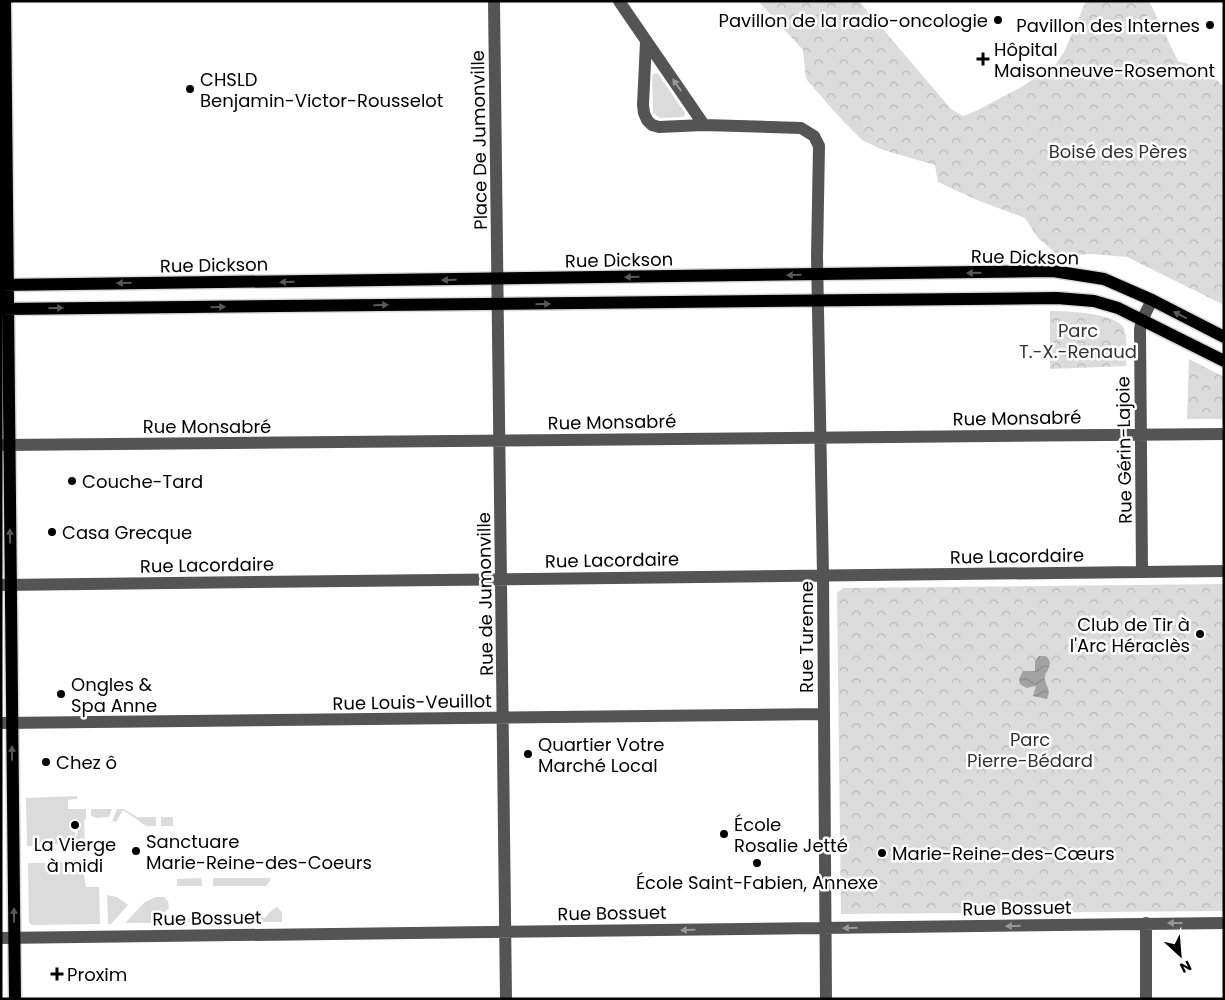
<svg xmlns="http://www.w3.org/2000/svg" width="1225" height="1000" font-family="Poppins,sans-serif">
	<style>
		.grass { fill: #dbdbdb }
		.forest { fill: url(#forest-crowns) }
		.water { fill: url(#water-waves) }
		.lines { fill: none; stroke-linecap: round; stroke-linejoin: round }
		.major-casing { stroke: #dbdbdb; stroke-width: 15 }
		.minor { stroke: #545454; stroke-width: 12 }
		.major { stroke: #000; stroke-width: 12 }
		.oneway { fill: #989898 }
		.oneway2 { fill: #595959 }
		.poi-dot { fill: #000; stroke: #fff; stroke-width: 2 }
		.labels { text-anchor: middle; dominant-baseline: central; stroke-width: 5; stroke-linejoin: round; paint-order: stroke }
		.poi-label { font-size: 18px; fill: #000; stroke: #fff; text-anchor: start }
		.street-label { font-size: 18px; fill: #000; stroke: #fff }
		.park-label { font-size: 18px; fill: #323232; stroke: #fff }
	</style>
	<defs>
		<pattern id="forest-crowns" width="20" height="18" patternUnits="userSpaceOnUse" patternTransform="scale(1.25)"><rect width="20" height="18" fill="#dbdbdb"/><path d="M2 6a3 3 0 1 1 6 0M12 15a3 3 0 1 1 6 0" fill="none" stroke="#bababa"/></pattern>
		<pattern id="water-waves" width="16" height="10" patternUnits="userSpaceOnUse" patternTransform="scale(1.25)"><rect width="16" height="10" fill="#a2a2a2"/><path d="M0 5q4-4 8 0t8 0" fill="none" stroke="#8a8a8a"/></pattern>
	</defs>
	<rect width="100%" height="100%" fill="#fff"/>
	<!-- grass -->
	<path class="grass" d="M654 73 658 74 685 113 684 117 660 118 653 113 652 76Z
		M77 796V799L68 800V809H86V819L84 820 85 845H76L75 844 71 845 78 833 77 829 81 826 80 823 74 819 69 822 72 825 69 829 76 833 69 845 53 844 49 846 48 844 44 846H27L26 798Z
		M91 809H112L109 817 97 818 91 816Z
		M117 809H124L137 817H156V826H146L123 810 116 822 112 821Z
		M161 817H173V826H161Z
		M50 862 54 864 58 862 76 864 77 862H82L86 887H99L100 924 32 925 29 922 28 863H45L46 864Z
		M201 878 202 886H177V879Z
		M213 878H270V881L266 886H213Z
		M107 895 117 897 128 905 111 924H108Z
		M155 897H164L168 901 169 908 159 917 161 919 265 918 272 910 277 907 282 912V922L125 923 145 902Z"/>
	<!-- forest -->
	<path class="forest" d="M758 1H859L951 109 963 116 976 111 1023 86 1055 65 1064 52 1086 1H1149L1178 61C1194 66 1211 70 1221 85H1224V305L1127 257 1091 254 1059 256 1038 238 1025 218 977 200 938 182 935 165 883 150 862 140 842 120 806 79 803 50Z
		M1050 311C1066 311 1114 313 1123 327 1128 334 1126 357 1126 366L1050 369Z
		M1189 359 1224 377V419H1187Z
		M1224 584V911L841 914 837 593 843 588Z"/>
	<!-- water -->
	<path class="water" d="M1039 656H1046C1056 666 1043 671 1045 680 1047 688 1051 690 1047 699L1033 696 1036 686 1026 688 1020 684 1019 679 1023 671H1035V661Z"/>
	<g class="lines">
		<!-- major casing -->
		<g class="major-casing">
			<path id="major" d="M5 1 15 999
				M1 285 1053 271 1104 279 1152 300 1224 337
				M1 309 1057 298 1094 301 1118 308 1224 361"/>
		</g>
		<!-- minor -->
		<path class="minor" d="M494 1 506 999
			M619 1 704 125
			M646 42 643 105 644 113 647 120 652 125 659 127 704 125 801 128 814 136 819 146 817 257 823 575 826 999
			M1 445 1224 434
			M1142 572 1140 329 1142 320 1152 300
			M1 585 1224 571
			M1 723 824 714
			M1146 923V999
			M1 938 1224 923"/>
		<!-- major -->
		<use href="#major" class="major"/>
	</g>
	<!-- one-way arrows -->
	<defs><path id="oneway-solid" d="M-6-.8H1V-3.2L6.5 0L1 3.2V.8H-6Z" transform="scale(1.25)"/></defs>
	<g class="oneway">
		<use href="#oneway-solid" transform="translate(677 85) rotate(-125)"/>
		<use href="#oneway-solid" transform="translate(1175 923) rotate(180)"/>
		<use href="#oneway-solid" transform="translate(1013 926) rotate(179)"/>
		<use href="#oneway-solid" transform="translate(850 928) rotate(179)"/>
		<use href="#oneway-solid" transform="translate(688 930) rotate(179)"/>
	</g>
	<g class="oneway2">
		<use href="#oneway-solid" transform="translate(974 273) rotate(179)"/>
		<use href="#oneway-solid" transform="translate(794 275) rotate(179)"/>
		<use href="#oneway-solid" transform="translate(632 277) rotate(179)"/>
		<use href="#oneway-solid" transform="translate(449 280) rotate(179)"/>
		<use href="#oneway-solid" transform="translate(287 282) rotate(179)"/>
		<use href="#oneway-solid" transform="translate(124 283) rotate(179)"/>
		<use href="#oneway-solid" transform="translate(543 304) rotate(-1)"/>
		<use href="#oneway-solid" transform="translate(381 305) rotate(-1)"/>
		<use href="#oneway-solid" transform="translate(218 307) rotate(-1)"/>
		<use href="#oneway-solid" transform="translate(56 308) rotate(-1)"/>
		<use href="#oneway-solid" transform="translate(1180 315) rotate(-153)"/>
		<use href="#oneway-solid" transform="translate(10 536) rotate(-91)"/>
		<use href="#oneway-solid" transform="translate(12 753) rotate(-90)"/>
		<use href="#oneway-solid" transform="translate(14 915) rotate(-90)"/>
	</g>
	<!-- markers -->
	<g class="poi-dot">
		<circle cx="998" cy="20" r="5"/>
		<circle cx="1210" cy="25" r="5"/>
		<path d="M980.5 51.5h5v5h5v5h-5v5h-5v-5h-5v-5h5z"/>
		<circle cx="190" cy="89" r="5"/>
		<circle cx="72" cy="481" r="5"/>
		<circle cx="52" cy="532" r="5"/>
		<circle cx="1200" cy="634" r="5"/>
		<circle cx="61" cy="694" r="5"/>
		<circle cx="528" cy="754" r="5"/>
		<circle cx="46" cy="762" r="5"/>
		<circle cx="75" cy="825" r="5"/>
		<circle cx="724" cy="834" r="5"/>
		<circle cx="136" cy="851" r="5"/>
		<circle cx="882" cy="853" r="5"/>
		<circle cx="757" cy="863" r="5"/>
		<path d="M54.5 966.5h5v5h5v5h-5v5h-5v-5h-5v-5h5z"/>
	</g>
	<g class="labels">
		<!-- poi labels -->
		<g class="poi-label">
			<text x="988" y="20" text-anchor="end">Pavillon de la radio-oncologie</text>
			<text x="1200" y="25" text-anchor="end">Pavillon des Internes</text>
			<text x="994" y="49">Hôpital<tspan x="994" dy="21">Maisonneuve-Rosemont</tspan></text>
			<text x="200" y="79">CHSLD<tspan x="200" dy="21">Benjamin-Victor-Rousselot</tspan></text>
			<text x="82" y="481">Couche-Tard</text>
			<text x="62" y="532">Casa Grecque</text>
			<text x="1190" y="624" text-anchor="end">Club de Tir à<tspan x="1190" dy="21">l'Arc Héraclès</tspan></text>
			<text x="71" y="684">Ongles &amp;<tspan x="71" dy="21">Spa Anne</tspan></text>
			<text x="538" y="744">Quartier Votre<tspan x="538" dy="21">Marché Local</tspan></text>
			<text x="56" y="762">Chez ô</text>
			<text x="734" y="824">École<tspan x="734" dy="21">Rosalie Jetté</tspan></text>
			<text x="146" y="841">Sanctuare<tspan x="146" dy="21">Marie-Reine-des-Coeurs</tspan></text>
			<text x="75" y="844" text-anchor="middle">La Vierge<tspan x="75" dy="21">à midi</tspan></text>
			<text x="892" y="853">Marie-Reine-des-Cœurs</text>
			<text x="757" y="882" text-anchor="middle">École Saint-Fabien, Annexe</text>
			<text x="67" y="974">Proxim</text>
		</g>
		<!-- street labels -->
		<g class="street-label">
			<text transform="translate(479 140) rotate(-91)">Place De Jumonville</text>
			<text transform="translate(1025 257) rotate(1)">Rue Dickson</text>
			<text transform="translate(619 260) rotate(-1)">Rue Dickson</text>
			<text transform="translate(214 265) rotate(-1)">Rue Dickson</text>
			<text transform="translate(1017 418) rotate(-1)">Rue Monsabré</text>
			<text transform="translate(612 422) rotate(-1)">Rue Monsabré</text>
			<text x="207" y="426">Rue Monsabré</text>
			<text transform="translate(1124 450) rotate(-91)">Rue Gérin-Lajoie</text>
			<text transform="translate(1017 556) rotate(-1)">Rue Lacordaire</text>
			<text transform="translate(612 560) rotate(-1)">Rue Lacordaire</text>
			<text transform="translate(207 565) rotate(-1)">Rue Lacordaire</text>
			<text transform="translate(485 594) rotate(-91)">Rue de Jumonville</text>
			<text transform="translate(806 637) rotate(-90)">Rue Turenne</text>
			<text transform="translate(412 702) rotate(-1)">Rue Louis-Veuillot</text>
			<text transform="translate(1017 908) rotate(-1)">Rue Bossuet</text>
			<text transform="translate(612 913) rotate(-1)">Rue Bossuet</text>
			<text transform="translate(207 918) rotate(-1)">Rue Bossuet</text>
		</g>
		<!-- park labels -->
		<g class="park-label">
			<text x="1118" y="151">Boisé des Pères</text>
			<text x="1078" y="330">Parc<tspan x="1078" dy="21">T.-X.-Renaud</tspan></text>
			<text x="1030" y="739">Parc<tspan x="1030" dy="21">Pierre-Bédard</tspan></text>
		</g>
	</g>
	<!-- border -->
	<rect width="1225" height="1000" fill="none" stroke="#000000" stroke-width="5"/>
	<!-- north arrow -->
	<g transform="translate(1180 955) rotate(154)" stroke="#ffffff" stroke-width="4" paint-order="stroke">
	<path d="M0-4L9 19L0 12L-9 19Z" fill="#000000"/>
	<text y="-8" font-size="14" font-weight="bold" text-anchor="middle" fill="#000000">N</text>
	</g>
</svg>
